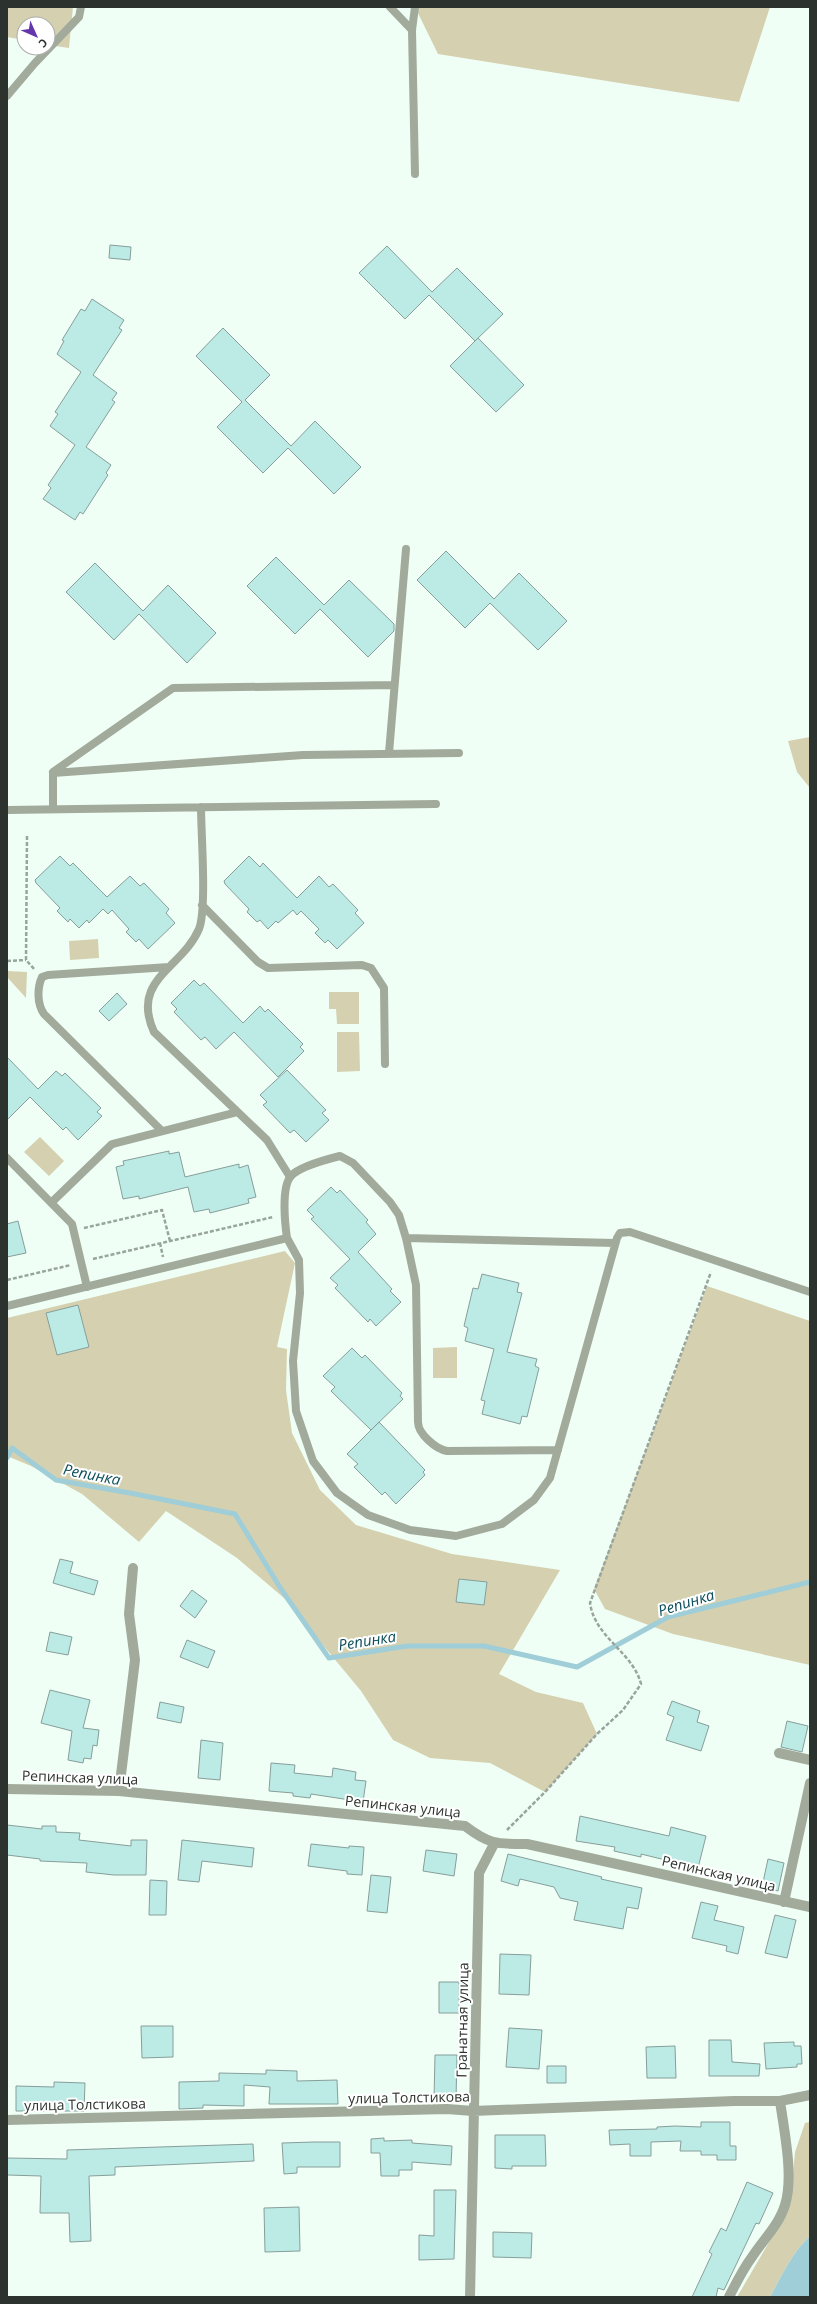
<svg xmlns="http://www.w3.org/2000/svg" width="817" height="2304" font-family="'Open Sans',sans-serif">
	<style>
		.green { fill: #d5d1b0 }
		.water { fill: #9fcdd8 }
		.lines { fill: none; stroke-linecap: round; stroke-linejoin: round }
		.stream { stroke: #9fcdd8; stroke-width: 5 }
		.building { fill: #bbebe4; stroke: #879e9b }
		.path { stroke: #98a49c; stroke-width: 2.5; stroke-dasharray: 4 2; stroke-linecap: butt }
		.service { stroke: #a2aa9b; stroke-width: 8 }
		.minor { stroke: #a2aa9b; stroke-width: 10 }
		.labels { text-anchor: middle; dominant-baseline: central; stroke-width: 4; stroke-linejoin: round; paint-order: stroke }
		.street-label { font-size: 14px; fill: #2c332e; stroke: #fff }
		.water-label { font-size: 15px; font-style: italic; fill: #0c4e5a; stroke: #fff }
	</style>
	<rect width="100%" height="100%" fill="#effff5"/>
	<!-- green -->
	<path class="green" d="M7 7H73L69 48 48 45V24H24V40L7 37Z
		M415 7H770L739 102 438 54Z
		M810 737V788L797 772 788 741Z
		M98 939 99 958 70 960 69 941Z
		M7 971 27 972 26 998 7 977Z
		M329 992H359V1024H337L336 1009H329Z
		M337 1032H359L360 1071 337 1072Z
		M40 1137 64 1161 49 1176 24 1152Z
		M285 1251 295 1263 277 1347 287 1349 286 1390 292 1433 320 1490 356 1525 452 1554 560 1570 499 1674 536 1692 583 1703 597 1734 545 1792 490 1763 430 1758 393 1740 361 1691 284 1598 237 1558 166 1511 139 1542 82 1494 31 1466 7 1456V1318Z
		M707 1286 810 1321V1665L673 1634 605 1609 594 1589Z
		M457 1347V1378H433V1348Z
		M810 2122V2236C793 2251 781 2277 770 2297H737L772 2237 791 2196 795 2152 805 2123Z"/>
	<!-- water -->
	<path class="water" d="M810 2236V2297H770C781 2277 793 2251 810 2236Z"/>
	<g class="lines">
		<!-- stream -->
		<path class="stream" d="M7 1458 12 1448 56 1480 130 1493 235 1514 281 1589 329 1658 407 1646H484L577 1667 668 1617 810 1582"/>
	</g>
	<!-- building -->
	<path class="building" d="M110 245 131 247 130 260 109 258Z
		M387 246 432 292 457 268 503 314 475 341 429 295 405 319 359 273Z
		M92 299 124 320 119 328 122 330 93 375 117 393 112 400 115 402 86 447 111 465 106 473 108 475 83 514 80 512 75 520 43 499 51 488 48 485 75 445 50 426 58 414 55 412 81 372 57 354 64 341 62 340 81 309 85 311Z
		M223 328 270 375 245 400 291 446 315 421 361 467 334 494 288 448 263 473 217 427 242 402 196 356Z
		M478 338 524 385 496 412 450 366Z
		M446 551 494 599 519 573 567 621 538 650 490 603 465 628 417 580Z
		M276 557 324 605 349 580 394 624V631L368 657 320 609 295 634 247 586Z
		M95 563 143 611 168 585 216 633 187 663 139 614 114 640 66 592Z
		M60 856 70 866 73 863 107 897 130 876 140 886 144 883 169 909 166 913 175 923 148 949 139 939 136 942 126 932 129 929 112 910 108 914 103 909 89 923 87 920 79 928 70 919 68 922 57 911 60 908 36 883 35 880Z
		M249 856 260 867 263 863 297 898 319 876 329 887 333 884 358 910 355 913 364 923 337 949 328 940 325 943 315 933 319 929 301 911 297 915 293 910 278 923 276 921 268 929 260 920 257 922 247 912 249 909 225 884 224 881Z
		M194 980 200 986 204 983 243 1023 260 1006 265 1012 268 1009 303 1044 300 1047 304 1051 278 1077 234 1032 216 1049 205 1037 201 1040 174 1012 177 1009 171 1003Z
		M117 993 127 1004 109 1021 99 1011Z
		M7 1057 38 1089 56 1071 62 1076 65 1073 101 1108 97 1112 102 1116 78 1140 66 1127 63 1130 30 1097 7 1120Z
		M287 1070 326 1110 322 1113 329 1120 306 1142 294 1130 290 1133 263 1105 267 1102 260 1095Z
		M169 1151V1154L179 1152 185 1177 239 1164V1168L248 1165 256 1197 248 1199 249 1203 210 1213 209 1209 194 1212 188 1187 139 1199V1196L123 1199 116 1167 124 1165 123 1161Z
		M331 1187 337 1193 340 1190 368 1220 366 1222 376 1234 358 1252 392 1289 390 1291 401 1302 376 1326 370 1319 368 1322 335 1288 338 1285 330 1278 350 1259 311 1219 314 1217 307 1210Z
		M18 1221 26 1253 7 1257V1224Z
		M482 1274 519 1283 517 1292 522 1293 507 1352 537 1359 535 1366 539 1368 527 1417 522 1416 520 1424 482 1414 485 1401 481 1400 494 1349 465 1341 468 1328 464 1326 473 1288 478 1289Z
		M78 1305 89 1347 57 1355 46 1313Z
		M352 1348 362 1358 365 1355 402 1393 400 1396 403 1399 371 1430 331 1391 335 1387 323 1376Z
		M379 1422 425 1470 423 1472 425 1475 396 1504 385 1492 382 1495 354 1467 358 1464 347 1454Z
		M60 1559 73 1562 70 1573 98 1581 94 1595 53 1583Z
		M459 1579 487 1582 484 1605 456 1602Z
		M192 1590 207 1601 195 1618 180 1606Z
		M50 1632 72 1637 68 1655 46 1651Z
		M187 1640 215 1651 208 1668 180 1657Z
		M50 1690 90 1700 83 1728 99 1730 97 1746 93 1745 91 1759 84 1758 83 1763 68 1760 72 1731 41 1723Z
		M672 1701 700 1711 697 1722 709 1726 701 1751 666 1740 674 1717 667 1714Z
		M160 1702 184 1707 181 1723 157 1718Z
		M787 1721 808 1726 802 1752 781 1747Z
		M201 1740 223 1743 220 1780 198 1778Z
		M271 1763 295 1765 294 1773 332 1777 333 1768 356 1772 355 1780 366 1781 363 1802 311 1794 310 1798 293 1796V1793L269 1791Z
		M580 1816 669 1836 671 1827 706 1836 698 1868 641 1854V1857L614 1851 615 1847 576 1841Z
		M7 1825 42 1829V1826H56V1832L80 1833 79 1840 131 1846V1840H147L146 1875H114L86 1872 87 1863 40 1861V1859L7 1855Z
		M182 1840 254 1848 252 1867 202 1861 199 1882 178 1880Z
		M311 1844 349 1848V1846L364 1847 362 1875 347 1874V1871L308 1866Z
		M426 1850 457 1854 454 1876 423 1871Z
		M508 1854 602 1877 601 1879 642 1888 638 1909 627 1907 623 1929 574 1920 578 1902 560 1898 554 1887 520 1879 518 1886 501 1881Z
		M768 1859 784 1863 778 1891 762 1887Z
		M371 1875 391 1877 387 1913 367 1911Z
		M150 1880 167 1881 166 1915H149Z
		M701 1902 718 1906 714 1920 744 1927 738 1954 726 1951 727 1946 692 1938Z
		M775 1915 796 1920 787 1958 765 1953Z
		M500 1954 531 1955 529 1995 499 1994Z
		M439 1982H459V2013H439Z
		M141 2026H173V2057L142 2058Z
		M509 2028 542 2030 539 2069 506 2067Z
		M709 2040H731L732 2062 760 2064 759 2076H709Z
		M794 2042V2046H801L802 2064H797V2067L766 2069 764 2043Z
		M675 2046 676 2078H647L646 2047Z
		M435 2055H457L456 2100 434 2099Z
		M547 2066H566V2083H547Z
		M266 2070 297 2071V2081L337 2080 338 2104H269L270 2087 244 2085V2106L203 2105V2108L179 2109V2082L219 2081V2073L266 2074Z
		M54 2082 85 2083 84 2111H16V2086L54 2087Z
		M701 2122H730V2146H736V2160H717V2155H701V2151H680L681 2141 651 2142V2156H630V2144L610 2145 609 2130 657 2129V2127L675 2126 701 2127Z
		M495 2135H545L546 2166H512V2169L495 2168Z
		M384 2138V2141L412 2140V2143L452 2146 451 2165 412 2162V2170H399V2176H381L380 2153H371V2139Z
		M314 2142H340V2167H297V2173L284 2174 282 2143Z
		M253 2144 254 2161 115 2167V2175L89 2176 91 2241 70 2242 69 2213H40L41 2176 7 2175V2158L67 2159V2150Z
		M747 2182 773 2193 759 2224 756 2223 724 2290 718 2288 716 2297H692L712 2254 709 2252 721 2228 726 2231Z
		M434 2190H456L454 2259 419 2260V2235L434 2236Z
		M299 2207 300 2251 265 2252 264 2208Z
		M493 2232 532 2233 531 2258 493 2257Z"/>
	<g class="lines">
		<!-- path -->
		<path class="path" d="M27 836 26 960 35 970
			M7 961 26 960
			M84 1228 162 1210 170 1241
			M160 1243 163 1257
			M93 1259 273 1217
			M7 1280 71 1265
			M507 1830 545 1792 597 1734 623 1710 641 1684C633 1652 595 1638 590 1603L711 1272"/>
		<!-- service -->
		<path class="service" d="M390 7 412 30
			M415 7 412 30 415 174
			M7 96 35 63 79 17 81 7
			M389 753 406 549
			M53 772 173 688 394 685
			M201 807C201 833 207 909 199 929 182 969 130 979 154 1032L267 1140 290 1177
			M53 809V773L303 755 459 753
			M7 810 436 804
			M202 905 258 962 268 968 362 965 371 968 384 988 385 1064
			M161 1130 44 1014C37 1004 37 988 42 977L48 975 169 967
			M7 1158 72 1224 87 1287
			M52 1202 112 1144 237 1112
			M287 1238C285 1224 281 1187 291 1176 299 1167 328 1159 340 1156L353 1163 390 1202 399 1215 406 1238 416 1285 418 1422C418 1434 436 1449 447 1451L558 1450
			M406 1238 615 1243
			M7 1306 287 1238 299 1260 300 1293 293 1361 296 1411 313 1461 337 1493 368 1515 410 1530 456 1536 502 1524 534 1500 550 1478 617 1238 620 1233 630 1232 810 1292"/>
		<!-- minor -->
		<path class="minor" d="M779 1753 810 1760
			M7 1789 119 1791 465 1826C490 1845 497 1844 527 1844L810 1907
			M119 1791 135 1660 129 1614 133 1568
			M784 1902 810 1783
			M7 2120 447 2109 473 2111 734 2101H780L810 2095
			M470 2297 479 1873 494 1844
			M729 2297C736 2283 743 2269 752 2257 763 2240 779 2225 785 2205 794 2177 784 2130 780 2101"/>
	</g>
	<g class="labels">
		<!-- street labels -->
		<g class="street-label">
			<text transform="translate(80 1777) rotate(2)">Репинская улица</text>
			<text transform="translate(403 1806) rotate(6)">Репинская улица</text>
			<text transform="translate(719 1873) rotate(13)">Репинская улица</text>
			<text transform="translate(462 2020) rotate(-89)">Гранатная улица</text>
			<text transform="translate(409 2097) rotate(-1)">улица Толстикова</text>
			<text transform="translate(85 2104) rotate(-1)">улица Толстикова</text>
		</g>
		<!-- water labels -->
		<g class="water-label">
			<text transform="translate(92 1474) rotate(11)">Репинка</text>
			<text transform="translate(686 1602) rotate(-17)">Репинка</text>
			<text transform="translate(367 1640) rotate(-9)">Репинка</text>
		</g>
	</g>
	<!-- border -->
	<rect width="817" height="2304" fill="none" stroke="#2c332e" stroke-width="16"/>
	<!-- north arrow -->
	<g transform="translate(36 36) rotate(135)"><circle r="19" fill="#ffffff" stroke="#abadab"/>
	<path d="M0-3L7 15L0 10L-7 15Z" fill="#6535ac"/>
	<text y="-6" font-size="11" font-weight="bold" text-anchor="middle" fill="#2c332e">С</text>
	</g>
</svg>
